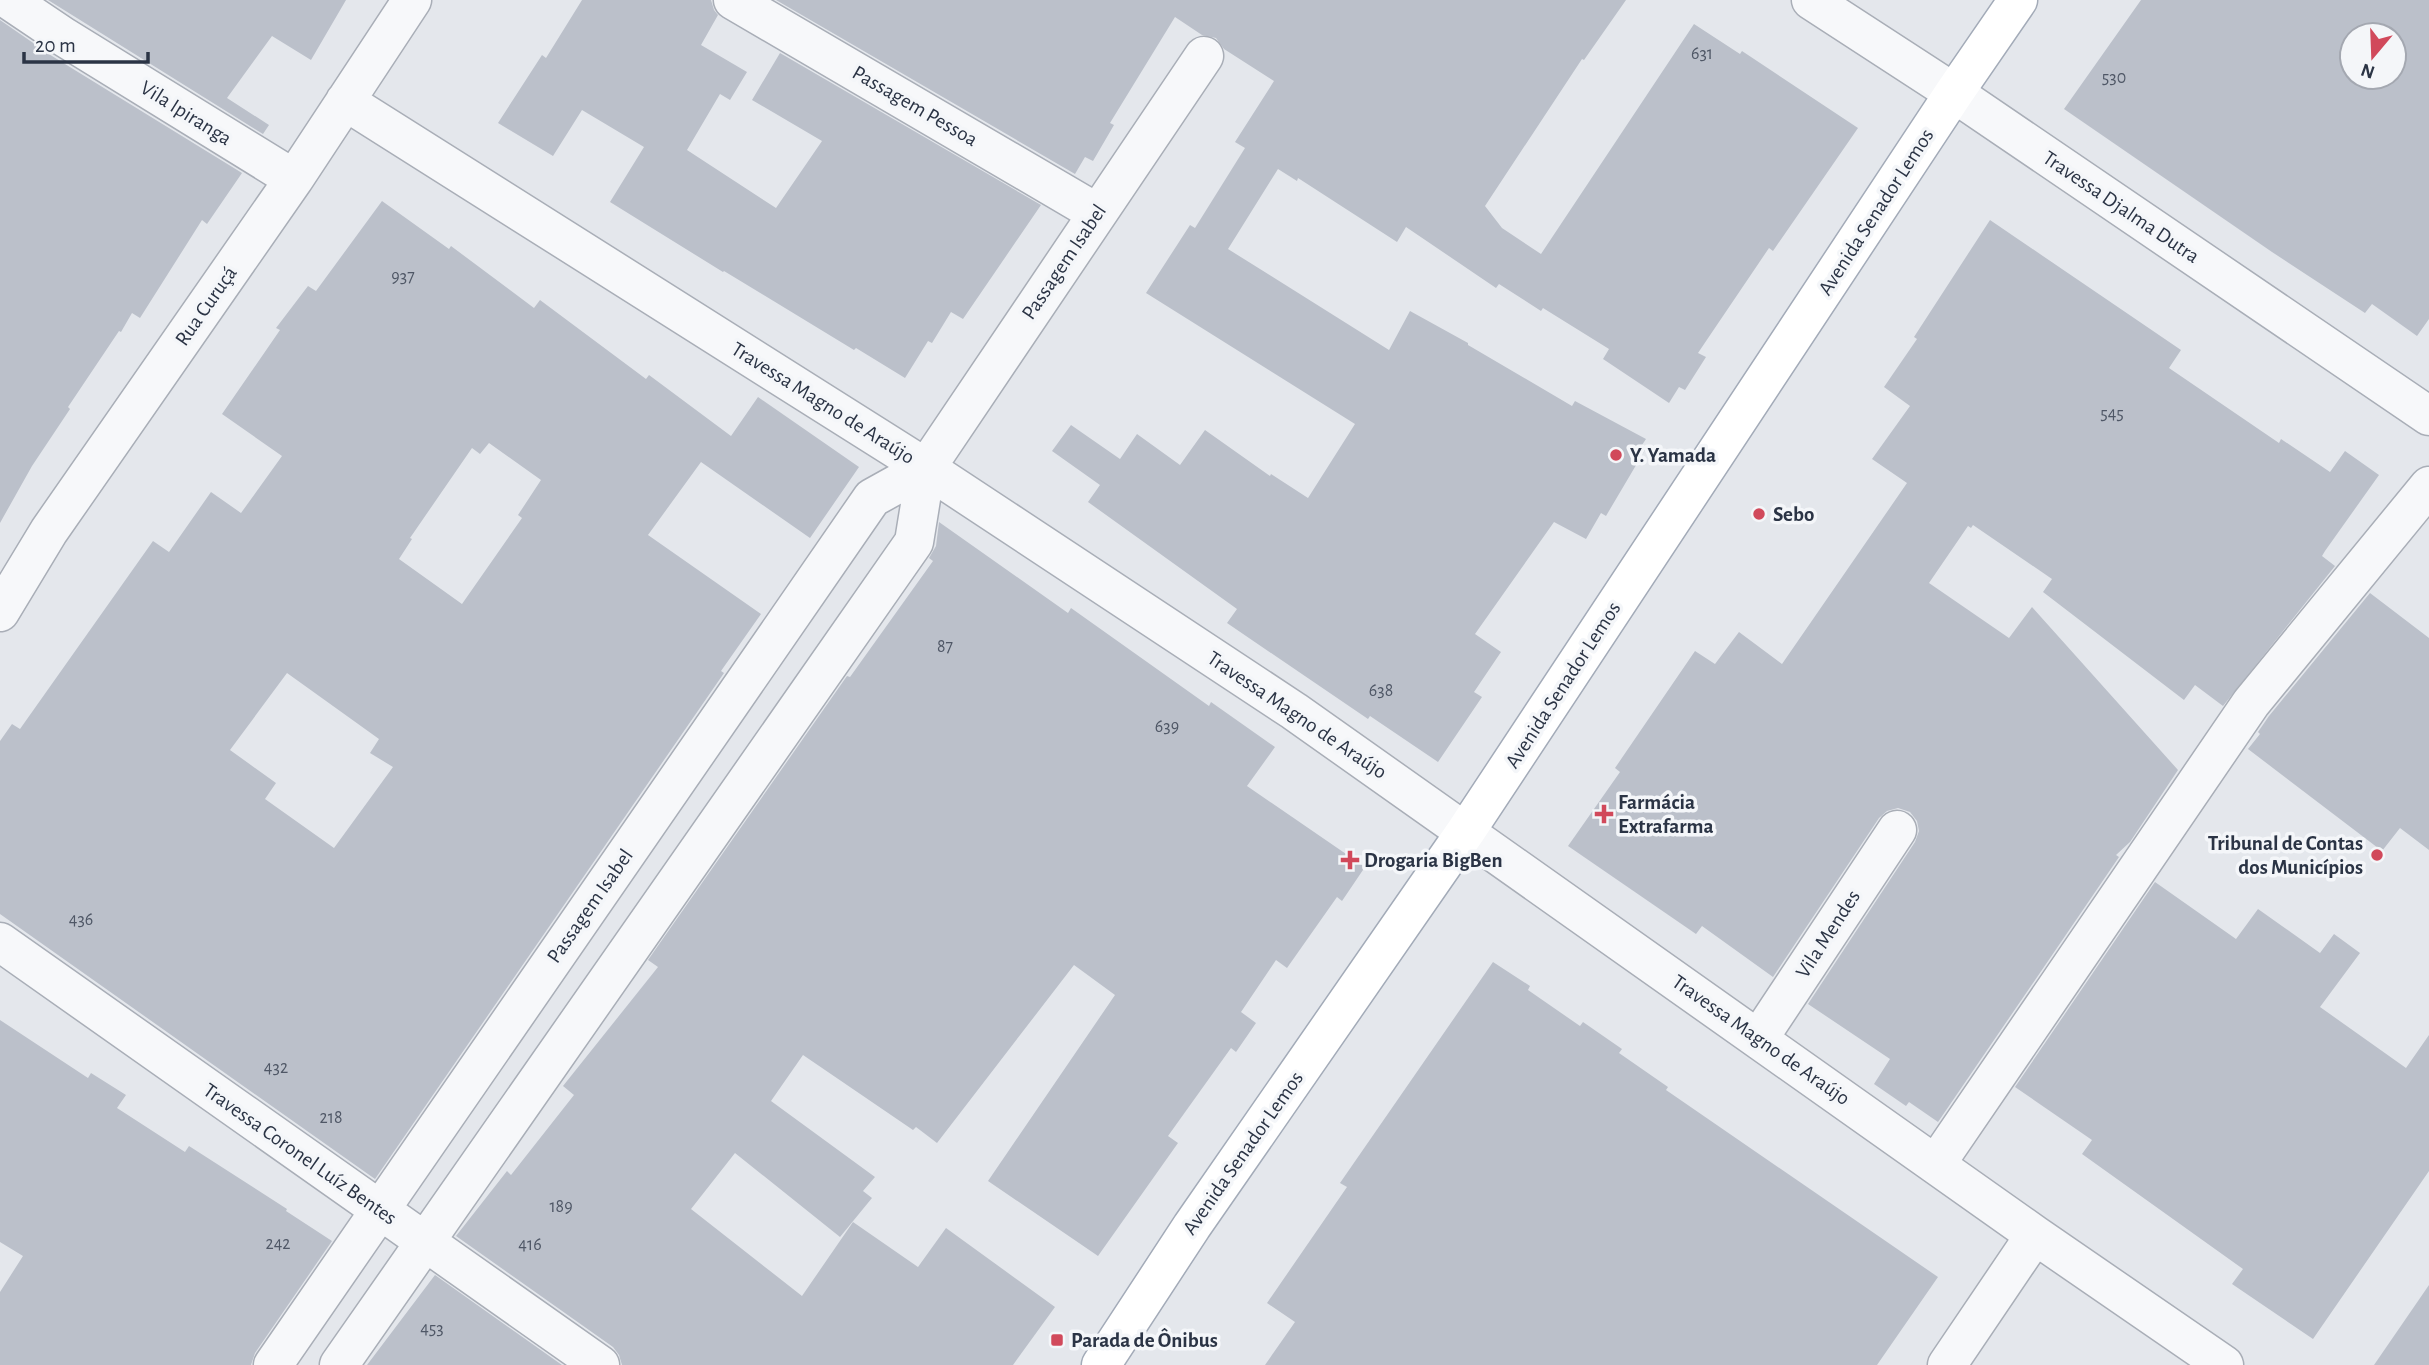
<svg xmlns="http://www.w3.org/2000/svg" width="2429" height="1365" font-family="'Alegreya Sans',sans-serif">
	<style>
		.building { fill: #bbc0ca; fill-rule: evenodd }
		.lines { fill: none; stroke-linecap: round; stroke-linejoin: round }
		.minor-casing { stroke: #a9aeb7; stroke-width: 41 }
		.major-casing { stroke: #a3abb8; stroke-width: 41 }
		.minor { stroke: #f7f8fa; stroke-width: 38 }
		.major { stroke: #fff; stroke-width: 38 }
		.poi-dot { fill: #d1495b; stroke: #f4f6f9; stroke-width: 2.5 }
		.labels { text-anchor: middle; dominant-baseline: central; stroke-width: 7; stroke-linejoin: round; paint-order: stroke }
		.number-label { font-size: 18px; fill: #4f5766 }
		.street-label { font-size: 21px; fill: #2b3445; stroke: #f4f6f9 }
		.poi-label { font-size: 21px; font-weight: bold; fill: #2b3445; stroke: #f4f6f9; text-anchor: start }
	</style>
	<rect width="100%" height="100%" fill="#e4e7ec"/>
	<!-- building -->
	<path class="building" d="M48 0H346L311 60 272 36 227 98 269 125 263 134Z
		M582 0H711L714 10 718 15 701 45 747 72 730 100 720 94 687 150 776 208 822 141 752 100 780 53 1041 205 963 319 951 312 932 343 928 341 905 378 856 348 854 350 724 271 723 272 610 202 644 147 582 110 553 156 498 123 542 55 546 58Z
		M776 0H1626L1584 60 1582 59 1485 206 1502 228 1541 254 1694 24 1740 54 1742 51 1858 128 1773 251 1769 248 1698 353 1706 357 1685 390 1679 387 1669 403 1603 359 1609 349 1543 308 1541 311 1499 284 1496 288 1406 227 1397 242 1298 178 1297 181 1278 169 1228 249 1389 350 1410 311 1468 343V345L1572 406 1575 401 1646 439 1640 448 1645 450 1606 516 1601 513 1586 539 1554 522 1475 634 1501 652 1474 692 1482 697 1438 762 1370 716 1368 719 1227 623 1237 609 1088 502 1100 485 1052 451 1071 425 1120 459 1137 434 1180 465 1205 430 1270 476 1271 474 1308 498 1355 424 1146 293 1190 225 1195 228 1245 148 1235 142 1274 81 1224 49 1216 38 1202 35 1175 17 1110 123 1114 125 1093 161 1085 157 1075 174Z
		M2141 0H2429V319L2417 336 2372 304 2365 313 2272 252 2064 109ZM2352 35H2394V77H2352Z
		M0 20 52 56 242 173 207 224 202 220 140 318 132 313 121 332 119 331 68 407 70 409 32 466 0 523Z
		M382 201 449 249 451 246 534 308 540 300 646 379 649 375 731 436 758 397 859 467 810 538 701 462 648 535 761 614 721 671 724 673 375 1179 0 914V741L12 724 20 729 153 541 169 552 211 492 241 513 282 456 222 414 280 330 276 328 308 286 316 291ZM489 443 541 480 518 515 522 518 462 604 399 559 412 539 410 538 472 448 480 454ZM287 673 379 739 370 753 393 767 334 848 265 799 276 783 230 750Z
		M1990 220 2181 350 2169 368 2279 443 2281 439 2330 472 2345 451 2379 475 2325 551 2322 556 2335 566 2223 706 2195 685 2184 700 2043 592 2052 579 1973 525 1971 528 1968 526 1929 583 2009 638 2032 607 2178 770 2130 842 2116 855 2119 857 1938 1122 1909 1102 1906 1106 1874 1084 1890 1059 1808 1004 1915 842 1919 831 1917 821 1910 812 1898 808 1887 811 1879 818 1773 977 1702 926 1696 934 1568 846 1620 772 1615 768 1695 651 1715 664 1739 632 1782 664 1907 483 1872 459 1910 406 1884 387 1917 339 1914 337Z
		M939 522 1068 613 1071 608 1209 706 1211 702 1275 747 1247 786 1365 867 1342 901 1337 897 1287 968 1276 960 1241 1012 1256 1023 1236 1052 1231 1048 1168 1136 1178 1143 1098 1256 988 1181 1115 995 1074 965 937 1143 916 1127 913 1130 803 1055 771 1101 875 1177 863 1191 872 1198 840 1237 735 1153 691 1209 802 1296 853 1222 918 1267 946 1228 1055 1307 1013 1365H622L619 1355 613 1347 456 1236 507 1171 511 1175 574 1095 563 1086 658 967 648 960 847 676 850 677 933 561 929 558 936 546Z
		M2370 593 2429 638V850L2400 828 2382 851 2248 749 2260 734 2258 732 2269 716Z
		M2155 882 2236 939 2258 909 2320 953 2334 934 2360 953 2320 1007 2406 1068 2429 1035V1171L2313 1339 2232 1284 2243 1269 2082 1154 2092 1140 2015 1087Z
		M1493 962 1530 986 1528 990 1580 1026 1583 1022 1622 1049 1619 1053 1668 1087 1666 1090 1938 1277 1877 1365H1265L1295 1322 1267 1303 1347 1187 1340 1183Z
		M0 1020 88 1078 91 1073 126 1095 117 1108 185 1152 189 1146 287 1209 286 1211 332 1241 255 1353 251 1365H0V1292L23 1256 0 1242Z
		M435 1275 562 1365H367Z
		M2429 1285V1365H2374Z"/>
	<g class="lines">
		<!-- minor casing -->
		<g class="minor-casing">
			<path id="minor" d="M9 0 64 37 294 179
				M733 0 1097 213
				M1811 0 1954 93 2429 416
				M345 101 926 468 1294 711 2035 1235 2224 1365
				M0 612 49 531 294 179 412 0
				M0 942 600 1365
				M1759 1038 1897 830
				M1936 1164 2251 703 2429 486
				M273 1365 872 498 926 468
				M339 1365 914 542 926 468 1204 56
				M1947 1365 2035 1235"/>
		</g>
		<!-- major casing -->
		<g class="major-casing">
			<path id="major" d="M1101 1365 1192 1226 1466 831 1954 93 2018 0"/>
		</g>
		<!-- minor -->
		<use href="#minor" class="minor"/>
		<!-- major -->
		<use href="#major" class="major"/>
	</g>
	<!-- markers -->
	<g class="poi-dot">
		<circle cx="1616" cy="455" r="7"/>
		<circle cx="1759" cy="514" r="7"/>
		<path d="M1600.5 803.5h7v7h7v7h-7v7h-7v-7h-7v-7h7z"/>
		<circle cx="2377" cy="855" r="7"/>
		<path d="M1346.5 849.5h7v7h7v7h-7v7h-7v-7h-7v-7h7z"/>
		<rect x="1050" y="1333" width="14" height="14" rx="3.5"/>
	</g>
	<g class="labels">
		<!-- number labels -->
		<g class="number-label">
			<text x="1702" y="54">631</text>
			<text x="2114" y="78">530</text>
			<text x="403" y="277">937</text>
			<text x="2112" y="414">545</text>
			<text x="945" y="647">87</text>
			<text x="1381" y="691">638</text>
			<text x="1167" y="727">639</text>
			<text x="81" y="920">436</text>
			<text x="276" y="1068">432</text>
			<text x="331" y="1118">218</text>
			<text x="561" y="1207">189</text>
			<text x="278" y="1244">242</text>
			<text x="530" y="1245">416</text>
			<text x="432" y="1329">453</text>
		</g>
		<!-- street labels -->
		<g class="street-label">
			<text transform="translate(915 106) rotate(30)">Passagem Pessoa</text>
			<text transform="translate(186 113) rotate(32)">Vila Ipiranga</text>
			<text transform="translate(2121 207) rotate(34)">Travessa Djalma Dutra</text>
			<text transform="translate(1876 212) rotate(-57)">Avenida Senador Lemos</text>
			<text transform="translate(1064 262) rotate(-56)">Passagem Isabel</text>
			<text transform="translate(206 306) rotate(-55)">Rua Curuçá</text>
			<text transform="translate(823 403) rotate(32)">Travessa Magno de Araújo</text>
			<text transform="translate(1563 685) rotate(-57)">Avenida Senador Lemos</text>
			<text transform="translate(1297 715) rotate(34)">Travessa Magno de Araújo</text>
			<text transform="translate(590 906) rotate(-55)">Passagem Isabel</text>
			<text transform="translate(1828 934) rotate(-57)">Vila Mendes</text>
			<text transform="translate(1761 1040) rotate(35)">Travessa Magno de Araújo</text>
			<text transform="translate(1243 1153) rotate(-55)">Avenida Senador Lemos</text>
			<text transform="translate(300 1154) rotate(35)">Travessa Coronel Luíz Bentes</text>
		</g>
		<!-- poi labels -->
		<g class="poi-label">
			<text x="1630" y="455">Y. Yamada</text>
			<text x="1773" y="514">Sebo</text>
			<text x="1618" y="802">Farmácia<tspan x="1618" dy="24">Extrafarma</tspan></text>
			<text x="2363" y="843" text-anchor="end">Tribunal de Contas<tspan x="2363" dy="24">dos Municípios</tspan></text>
			<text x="1364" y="860">Drogaria BigBen</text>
			<text x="1071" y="1340">Parada de Ônibus</text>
		</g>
	</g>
	<!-- north arrow -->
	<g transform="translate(2373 56) rotate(199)"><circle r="33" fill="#f4f6f9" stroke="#a4a8b1" stroke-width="2"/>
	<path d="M0-5L12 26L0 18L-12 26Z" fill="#d1495b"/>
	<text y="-10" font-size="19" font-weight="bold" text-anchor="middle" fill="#2b3445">N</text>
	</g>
	<!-- scale -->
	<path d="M24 52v10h124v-10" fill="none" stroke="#2b3445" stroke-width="3.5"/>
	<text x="35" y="52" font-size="21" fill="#2b3445" stroke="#f4f6f9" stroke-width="5" paint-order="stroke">20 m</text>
</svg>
